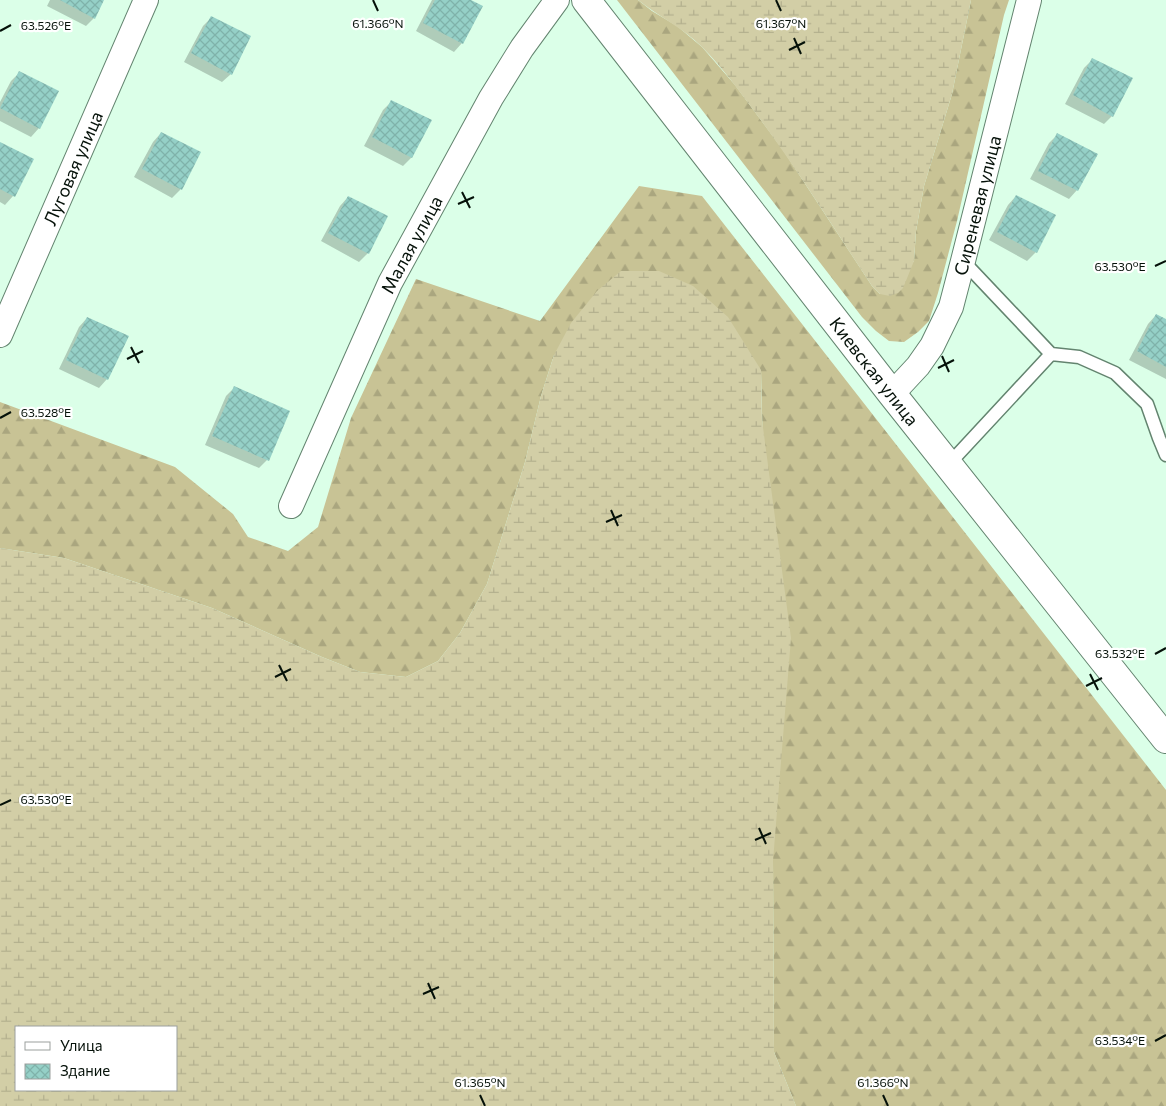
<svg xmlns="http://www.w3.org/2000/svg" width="1166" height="1106" font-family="Commissioner,sans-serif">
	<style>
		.forest { fill: url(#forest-firs) }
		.wetland { fill: url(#wetland-marsh); fill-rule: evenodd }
		.shadow { fill: #0003 }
		.building { fill: url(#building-cross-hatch) }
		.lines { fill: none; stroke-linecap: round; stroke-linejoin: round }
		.service-casing { stroke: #63846f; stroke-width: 15 }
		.minor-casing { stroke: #63846f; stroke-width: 26 }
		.secondary-casing { stroke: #63846f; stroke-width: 30 }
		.service { stroke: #fff; stroke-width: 12 }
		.minor { stroke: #fff; stroke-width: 24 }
		.secondary { stroke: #fff; stroke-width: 28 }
		.ticks { fill: none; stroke: #051109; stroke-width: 2 }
		.labels { text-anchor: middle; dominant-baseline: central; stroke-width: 4.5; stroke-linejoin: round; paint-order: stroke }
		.street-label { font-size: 18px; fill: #051109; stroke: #fff }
		.ticks-label { font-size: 12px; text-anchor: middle; fill: #051109; stroke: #fff; stroke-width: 4.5; stroke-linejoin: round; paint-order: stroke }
	</style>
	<defs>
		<pattern id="forest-firs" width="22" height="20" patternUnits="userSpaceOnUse" patternTransform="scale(1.25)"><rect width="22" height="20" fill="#c8c395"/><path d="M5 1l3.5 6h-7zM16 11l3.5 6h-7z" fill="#aaa67f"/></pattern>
		<pattern id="wetland-marsh" width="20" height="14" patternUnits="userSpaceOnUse" patternTransform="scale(1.25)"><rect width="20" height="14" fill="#d2cea6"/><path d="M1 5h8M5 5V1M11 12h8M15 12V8" fill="none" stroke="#b3b08e"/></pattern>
		<pattern id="building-cross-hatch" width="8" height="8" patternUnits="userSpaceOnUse" patternTransform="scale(1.25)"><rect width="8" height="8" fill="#95d0c7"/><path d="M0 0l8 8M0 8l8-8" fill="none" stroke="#7fb2aa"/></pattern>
	</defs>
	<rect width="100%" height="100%" fill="#dbffe8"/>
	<!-- forest -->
	<path class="forest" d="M617 0H638L652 11 677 26 702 47 735 85 783 150 872 286 880 294 914 261 916 231 924 186 952 94 971 0H1009L1004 15 957 221 938 293 929 321 918 332 904 342 889 341 876 331 862 317Z
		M639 186 702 196 1166 790V1106H796L774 1052 773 861 761 370 554 355 541 396 525 462 487 584 460 633 438 661 406 677 360 672 322 657 212 608 64 558 0 548V402L175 467 233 514 248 537 288 551 318 527 351 418 416 279 540 321Z"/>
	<!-- wetland -->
	<path class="wetland" d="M638 0H971L952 94 924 186 916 231 914 261 903 288 898 293 890 296 880 294 872 286C834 229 798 170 757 115 740 92 723 68 702 47 683 28 659 17 638 0Z
		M621 271H659L693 286 728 317 761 370 762 420 791 638 773 861 774 1052 796 1106H0V548L64 558 212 608 322 657 360 672 406 677 438 661 460 633 487 584 525 462 541 396 554 355 571 323 597 291ZM176 1027V1090H16V1027Z"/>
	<!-- shadow -->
	<path class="shadow" d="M50 0H103L94 18 86 26 47 6Z
		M432 0H468L462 43 454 52 416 31Z
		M211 18 231 74 222 82 184 62 203 26Z
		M1092 60 1112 116 1104 124 1065 104 1084 68Z
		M20 72 39 128 31 137 0 121V102L11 81Z
		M392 101 430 121 411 158 403 166 364 146 383 110Z
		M161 133 200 153 180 190 172 198 134 177 153 142Z
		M1058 134 1077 190 1069 199 1030 179 1049 143Z
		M0 143 33 159 13 196 5 205 0 202Z
		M1016 196 1055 215 1036 252 1027 261 989 240 1008 205Z
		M348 197 386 217 368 253 359 262 321 241 340 206Z
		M1156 315 1166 320V379L1129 360 1148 324Z
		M87 318 107 379 99 388 59 369 79 327Z
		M234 388 267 460 259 468 205 445 226 396Z"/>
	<!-- building -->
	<path class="building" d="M60 0H104L95 19Z
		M435 0H471L483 6 463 44 423 23Z
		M211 16 251 36 232 75 191 53Z
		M1092 58 1133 78 1113 117 1073 95Z
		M19 71 59 91 40 129 0 108Z
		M391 100 432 120 412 158 372 137Z
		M161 132 201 152 182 190 142 169Z
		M1057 133 1098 154 1078 191 1038 171Z
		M0 142 34 159 15 197 0 189Z
		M1016 195 1056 215 1037 253 997 232Z
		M348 196 388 216 369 254 328 233Z
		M1156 314 1166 319V367L1137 351Z
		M87 317 129 336 108 380 66 360Z
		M234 386 290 411 269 461 212 436Z"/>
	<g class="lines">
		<!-- service casing -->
		<g class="service-casing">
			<path id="service" d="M1051 354 1079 357 1115 373 1147 404 1159 438 1166 455
				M948 465 1051 354 963 261"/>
		</g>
		<!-- minor casing -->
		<g class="minor-casing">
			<g id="minor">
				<path id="s1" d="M0 335 146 0"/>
				<path id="s2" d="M892 394 918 366 932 346 951 307 963 261 1029 0"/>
				<path id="s3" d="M291 506 390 283 491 98 522 48 557 0"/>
			</g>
		</g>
		<!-- secondary casing -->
		<g class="secondary-casing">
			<g id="secondary">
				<path id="s4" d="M586 0 892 394 1166 739"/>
			</g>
		</g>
		<!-- service -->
		<use href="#service" class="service"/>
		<!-- minor -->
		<use href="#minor" class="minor"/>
		<!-- secondary -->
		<use href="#secondary" class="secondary"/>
	</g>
	<!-- ticks -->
	<path class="ticks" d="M373 0 378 11M776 0 781 11M0 31 11 25M794 38 801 54M789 50 805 42M462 192 470 208M458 204 474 197M1155 266 1166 261M131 347 139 363M942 356 949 372M127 359 143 351M938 368 954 360M0 418 11 412M611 510 618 526M606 522 622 515M1155 654 1166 648M279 665 287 681M1090 674 1098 690M275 677 291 669M1086 686 1102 678M0 805 11 800M759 828 766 844M755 840 771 833M428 983 435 999M423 994 439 987M1155 1041 1166 1035M480 1095 485 1106M883 1095 888 1106"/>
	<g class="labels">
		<!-- street labels -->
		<g class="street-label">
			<text stroke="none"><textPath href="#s1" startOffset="182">Луговая улица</textPath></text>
			<text stroke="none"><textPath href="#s2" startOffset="211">Сиреневая улица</textPath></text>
			<text stroke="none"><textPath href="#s3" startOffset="288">Малая улица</textPath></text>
			<text stroke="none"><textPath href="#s4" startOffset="470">Киевская улица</textPath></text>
		</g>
	</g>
	<g class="ticks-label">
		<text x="378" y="28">61.366°N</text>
		<text x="781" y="28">61.367°N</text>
		<text x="46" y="30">63.526°E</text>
		<text x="1120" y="271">63.530°E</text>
		<text x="46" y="417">63.528°E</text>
		<text x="1120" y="658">63.532°E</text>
		<text x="46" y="804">63.530°E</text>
		<text x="1120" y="1045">63.534°E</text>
		<text x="883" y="1087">61.366°N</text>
		<text x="480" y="1087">61.365°N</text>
	</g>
	<!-- legend -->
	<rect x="15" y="1026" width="162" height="65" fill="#ffffff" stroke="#9ba09d"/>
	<rect x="25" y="1042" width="25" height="8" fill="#ffffff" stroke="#9ba09d"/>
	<text x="60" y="1051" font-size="15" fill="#051109">Улица</text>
	<rect x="25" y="1064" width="25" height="15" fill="url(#building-cross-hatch)" stroke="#9ba09d"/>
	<text x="60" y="1076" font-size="15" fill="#051109">Здание</text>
</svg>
